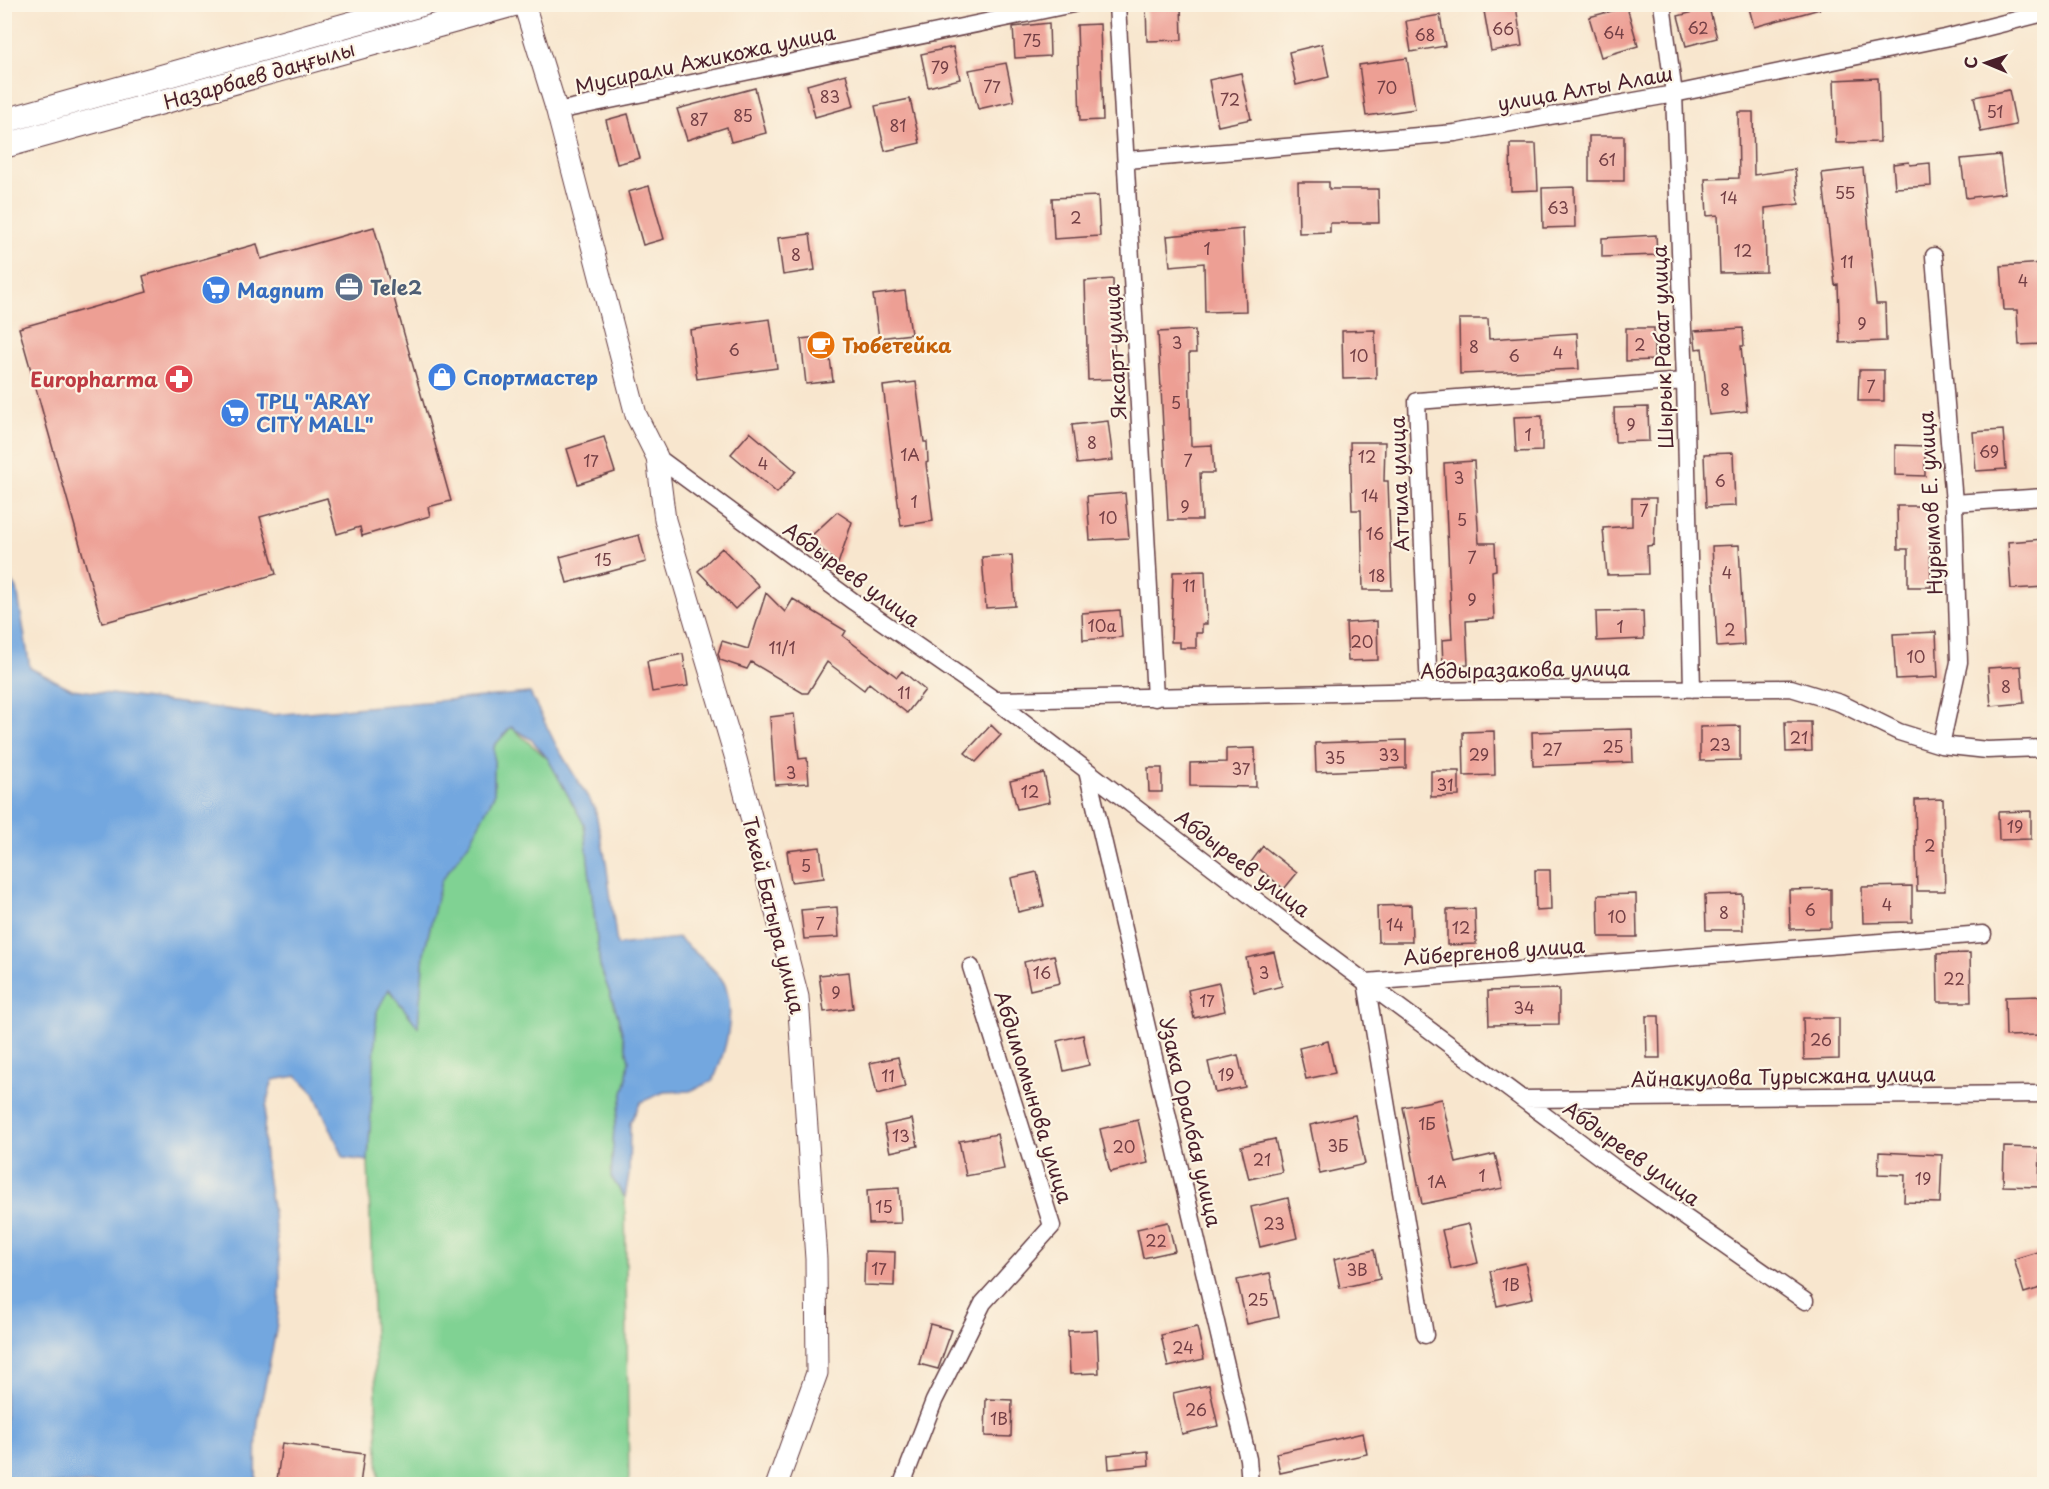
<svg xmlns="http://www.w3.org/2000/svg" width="2049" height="1489" font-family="'Playpen Sans',sans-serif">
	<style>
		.green { fill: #80d293; stroke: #65785f; stroke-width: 1.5 }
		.water { fill: #73a7df; stroke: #5e6385; stroke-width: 1.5 }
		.building { fill: #ed9f94 }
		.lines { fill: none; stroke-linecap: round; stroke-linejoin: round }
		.minor-casing { stroke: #643d43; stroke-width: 19 }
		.tertiary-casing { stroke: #643d43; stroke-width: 23 }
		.secondary-casing { stroke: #643d43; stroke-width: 26 }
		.minor { stroke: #fff; stroke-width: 16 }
		.tertiary { stroke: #fff; stroke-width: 21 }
		.secondary { stroke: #fff; stroke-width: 24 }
		.labels { text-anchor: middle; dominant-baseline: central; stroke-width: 4.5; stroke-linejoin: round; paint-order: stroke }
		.number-label { font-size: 16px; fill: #733f45 }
		.street-label { font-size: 20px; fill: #4a1f2b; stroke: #fcf5e5 }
		.service-label { font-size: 20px; font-weight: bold; fill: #4e5e75; stroke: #fcf5e5; text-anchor: start }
		.shop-label { font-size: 20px; font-weight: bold; fill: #366cbe; stroke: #fcf5e5; text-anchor: start }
		.food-label { font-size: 20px; font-weight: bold; fill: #c56008; stroke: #fcf5e5; text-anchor: start }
		.health-label { font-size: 20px; font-weight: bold; fill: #be3a42; stroke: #fcf5e5; text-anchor: end }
	</style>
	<rect width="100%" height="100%" fill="#fcf5e5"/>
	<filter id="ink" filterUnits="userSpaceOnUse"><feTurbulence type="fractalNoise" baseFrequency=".0167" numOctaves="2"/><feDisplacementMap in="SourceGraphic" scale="12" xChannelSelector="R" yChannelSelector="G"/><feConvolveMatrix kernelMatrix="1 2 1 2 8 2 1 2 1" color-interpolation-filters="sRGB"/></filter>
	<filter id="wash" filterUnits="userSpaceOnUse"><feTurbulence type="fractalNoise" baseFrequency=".008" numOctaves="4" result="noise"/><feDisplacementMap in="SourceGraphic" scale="24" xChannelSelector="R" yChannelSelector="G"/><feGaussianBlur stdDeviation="1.35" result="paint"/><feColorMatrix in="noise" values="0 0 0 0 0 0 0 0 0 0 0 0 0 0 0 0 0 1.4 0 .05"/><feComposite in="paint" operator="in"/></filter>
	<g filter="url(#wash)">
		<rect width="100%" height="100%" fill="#f8e6ce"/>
		<!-- green -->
		<path class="green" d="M511 727 548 759 584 824 600 966 617 1013 629 1060 626 1082 614 1128 611 1177 625 1198 629 1484H379L368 1161 377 1011 388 989 418 1026 424 953 441 881 494 795V746Z"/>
		<!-- water -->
		<path class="water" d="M4 573 17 589 30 668 72 689 272 715 530 693 557 747 595 809 606 862 617 945 679 938C690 949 720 972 725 985 736 1015 725 1053 713 1081L690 1091 664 1092 641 1102 630 1123 629 1174 625 1197 611 1177 614 1128 626 1082 629 1060 617 1013 600 966 584 824 548 759 532 740 511 727 494 746V795L471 840 441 881 424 953 418 1027 389 989 377 1011 368 1161 344 1158 314 1093 297 1076 273 1080C250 1144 278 1208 280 1273 282 1322 267 1368 259 1416 255 1438 257 1462 256 1484H5Z"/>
		<g id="blocks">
			<!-- building -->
			<path class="building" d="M1146 4H1181L1182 40 1147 41Z
				M1748 4H1819L1820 9 1754 27Z
				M1516 6 1522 46 1491 51 1484 11Z
				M1627 7 1638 46 1601 57 1589 17Z
				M1709 8 1717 38 1686 46 1678 16Z
				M1440 15 1445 46 1411 52 1406 21Z
				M1049 23 1050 56 1015 58 1013 27Z
				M1100 24 1103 120 1080 121 1077 25Z
				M1322 44 1329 77 1296 85 1289 52Z
				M953 47 960 79 928 87 921 54Z
				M1407 58 1415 109 1366 116 1359 65Z
				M1006 63 1014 101 978 109 969 70Z
				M1241 73 1251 119 1218 126 1209 80Z
				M846 74 854 106 815 117 807 85Z
				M1878 78 1880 142 1836 143 1834 80Z
				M755 88 766 133 731 142 727 127 687 140 677 109Z
				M2009 90 2016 125 1981 132 1974 97Z
				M910 99 920 143 885 151 875 106Z
				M1738 112H1753L1754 175 1795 169 1799 204 1765 208 1766 272 1720 273 1718 215 1707 216 1705 179 1739 178Z
				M628 114 640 158 617 164 606 120Z
				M1589 136H1624V181H1589Z
				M1510 144H1536L1538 190 1511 191Z
				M2000 155 2005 193 1966 198 1961 159Z
				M1909 162 1910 165 1930 163 1931 186 1895 188 1893 164Z
				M1863 168 1876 304H1885L1886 341 1840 343 1838 284 1835 285 1822 173Z
				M1298 182H1329V189H1378L1379 223H1330V232L1299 233Z
				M649 186 664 239 643 245 628 192Z
				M1574 187 1575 227 1543 228 1542 188Z
				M1098 196 1100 236 1054 239 1052 198Z
				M374 227 451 501 428 507 430 516 362 536 360 527 337 534 327 498 260 517 276 574 102 623 19 328 147 292 143 276 257 244 261 259Z
				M1243 229 1246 311 1205 312 1204 263 1170 266 1167 236Z
				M810 234 815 270 783 275 778 238Z
				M1656 235 1657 255 1602 257V238Z
				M2043 263 2044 344 2019 345 2017 310H2004L2001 266Z
				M1113 279 1115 379 1088 380 1085 281Z
				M905 291 911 334 879 338 873 295Z
				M770 319 777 368 697 379 690 330Z
				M1459 319H1488L1489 339 1577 333 1579 369 1460 374Z
				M1626 328H1654V360L1626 361Z
				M1743 328 1744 346H1741L1747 411 1709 415 1702 348 1696 349 1694 331Z
				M1195 330 1196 353H1189L1191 446 1212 445 1214 473H1200L1202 520H1168L1158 332Z
				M1375 330 1376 378 1343 379 1342 331Z
				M827 336 833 381 806 384 801 339Z
				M1859 370H1884V401H1858Z
				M916 382 924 442H927L928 462 926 463 933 521 901 526 883 386Z
				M1648 407 1649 441 1615 442 1614 408Z
				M1542 416V451L1516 452 1514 417Z
				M1108 421 1113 460 1077 464 1072 425Z
				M2003 430 2006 469 1976 471 1973 432Z
				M750 432 796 471 777 493 731 454Z
				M604 437 615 472 578 484 567 449Z
				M1350 442H1385L1384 481H1388L1392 590H1363L1361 510H1352Z
				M1895 445 1925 446V476L1895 475Z
				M1733 453 1735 506 1706 507 1704 454Z
				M1474 461 1479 543H1495L1496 570 1492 571 1494 619 1466 621 1468 665 1443 666 1442 640 1452 639 1444 463Z
				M1125 493 1129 538 1090 540 1087 496Z
				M1632 498H1656L1654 545 1647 546 1648 574 1607 575 1603 528 1632 526Z
				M1897 506H1929L1931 587H1908V549H1898Z
				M837 512 852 522 838 564 809 538Z
				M639 535 646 562 567 583 560 557Z
				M2044 539V587L2011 589 2008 542Z
				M1739 545 1744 645 1717 647 1712 546Z
				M722 548 759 586 735 609 698 571Z
				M1012 555 1015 606 986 608 982 557Z
				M1205 571 1207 624H1202V633H1196V648H1180V642H1171L1173 572Z
				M766 593 785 612 793 599 846 631 843 636 897 677 902 671 925 690 907 713 869 683 864 690 827 662 808 693H803L751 662 747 669 720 660 718 654 722 641 748 649Z
				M1120 610 1122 637 1083 640 1082 613Z
				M1643 611 1644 639 1597 641 1596 612Z
				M1377 621 1378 660 1348 661 1346 623Z
				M1936 632 1938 677 1896 679 1893 634Z
				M683 654 688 686 652 692 647 661Z
				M2021 666 2024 703 1991 706 1988 668Z
				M794 714 799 759 807 758 809 783 775 785 770 717Z
				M1785 722H1811L1812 751 1786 752Z
				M991 725 1001 735 976 762 965 753Z
				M1740 726V760L1700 761V727Z
				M1632 729 1633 762 1533 766 1532 732Z
				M1494 731 1495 775 1464 776 1463 732Z
				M1406 740V768L1316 772 1315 743Z
				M1255 748 1256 787 1190 786V763L1226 762V749Z
				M1148 768H1162V792H1149Z
				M1431 771H1459V796L1431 797Z
				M1044 773 1050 802 1017 809 1010 781Z
				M1943 799 1945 891H1917L1915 800Z
				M2031 811V839L1999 840 1998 812Z
				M1263 846 1297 873 1284 889 1251 862Z
				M820 847 824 878 791 882 787 851Z
				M1535 870H1550L1551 910 1536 911Z
				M1037 872 1044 906 1018 912 1011 878Z
				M1912 886V922L1863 923 1862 887Z
				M1831 889V928L1790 929 1789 890Z
				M1636 894 1637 937H1599L1598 895Z
				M1742 894 1743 930H1706L1705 895Z
				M1411 905 1412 942H1378L1377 906Z
				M837 907 839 937 804 939 801 910Z
				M1475 909 1476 944 1447 945V910Z
				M1274 952 1282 986 1254 993 1246 958Z
				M1970 953 1971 1002H1938L1937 954Z
				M1054 955 1060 983 1030 990 1024 962Z
				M849 972 853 1008 824 1012 819 975Z
				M1219 983 1225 1011 1194 1018 1188 990Z
				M1559 989V1024L1489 1025 1488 991Z
				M2040 996 2041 1035 2006 1036 2005 997Z
				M1646 1016H1659L1660 1058H1647Z
				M1803 1018H1839V1059L1804 1060Z
				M1083 1035 1089 1065 1064 1071 1057 1041Z
				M1328 1041 1335 1073 1306 1079 1299 1048Z
				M1238 1055 1245 1087 1215 1093 1208 1062Z
				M898 1057 905 1087 877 1094 870 1063Z
				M1442 1099 1456 1163 1495 1154 1503 1188 1422 1204 1403 1107Z
				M1355 1115 1365 1164 1320 1174 1310 1125Z
				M912 1119 918 1146 890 1152 884 1125Z
				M1138 1120 1148 1163 1110 1172 1100 1129Z
				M997 1134 1004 1169 966 1176 959 1141Z
				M1275 1139 1282 1172 1249 1179 1241 1146Z
				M2004 1147 2040 1148 2039 1187 2003 1186Z
				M1879 1152 1942 1155 1940 1203 1904 1202 1905 1175 1878 1174Z
				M899 1188 901 1223 869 1224 867 1190Z
				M1288 1198 1297 1238 1260 1247 1251 1207Z
				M1168 1222 1175 1251 1143 1258 1137 1229Z
				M1469 1224 1478 1263 1451 1269 1442 1230Z
				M1374 1250 1380 1279 1340 1288 1334 1259Z
				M2044 1250V1287L2024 1293 2014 1259Z
				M865 1251 895 1252 894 1286 864 1285Z
				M1525 1263 1533 1298 1497 1306 1490 1271Z
				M1270 1273 1279 1317 1247 1324 1237 1280Z
				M930 1324 952 1330 938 1369 919 1364Z
				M1197 1327 1204 1359 1168 1367 1161 1335Z
				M1097 1330 1099 1373 1070 1374 1068 1331Z
				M1209 1385 1218 1426 1182 1434 1173 1393Z
				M986 1399 1012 1400 1011 1437 985 1436Z
				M1363 1433 1367 1454 1280 1473 1276 1453Z
				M282 1443 364 1454 360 1485H309L277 1480Z
				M1148 1451 1149 1465 1109 1469 1108 1455Z"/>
		</g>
	</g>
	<g filter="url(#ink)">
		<use href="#blocks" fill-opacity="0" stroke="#643d43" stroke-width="1.5"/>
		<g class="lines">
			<!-- minor casing -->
			<g class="minor-casing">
				<path id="minor" d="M1117 4 1155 698
					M1662 4 1674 94 1685 381 1692 689
					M557 111 1073 4
					M1126 160 1455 133 1674 94 1945 38 2044 13
					M1934 256 1954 503 1959 662 1941 745
					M657 457 854 602 995 700 1286 923 1619 1171 1805 1301
					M1954 503 2044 497
					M1429 692 1417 401 1685 381
					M995 700 1487 690 1791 688 1840 703 1899 732 1941 745 1987 750 2044 748
					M1087 771 1248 1459 1250 1484
					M1522 1099 2044 1094
					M1425 1335 1366 982 1983 934
					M902 1484 934 1401 983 1303 1052 1226 971 967"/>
			</g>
			<!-- tertiary casing -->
			<g class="tertiary-casing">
				<path id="tertiary" d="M524 4 557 111 636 415 657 457 665 520 736 759 798 997 816 1259 817 1373 777 1484"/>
			</g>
			<!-- secondary casing -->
			<g class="secondary-casing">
				<path id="secondary" d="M4 121 422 4
					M4 146 514 4"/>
			</g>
			<!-- minor -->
			<use href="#minor" class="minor"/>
			<!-- tertiary -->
			<use href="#tertiary" class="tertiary"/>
			<!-- secondary -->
			<use href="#secondary" class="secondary"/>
		</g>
	</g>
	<!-- icons -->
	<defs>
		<g id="office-disc" transform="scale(1.5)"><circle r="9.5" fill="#5c6f8a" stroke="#fcf5e5"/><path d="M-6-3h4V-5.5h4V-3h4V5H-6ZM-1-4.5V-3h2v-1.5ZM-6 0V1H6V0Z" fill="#fff"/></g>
		<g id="supermarket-disc" transform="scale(1.5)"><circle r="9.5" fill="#3f7fe0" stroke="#fcf5e5"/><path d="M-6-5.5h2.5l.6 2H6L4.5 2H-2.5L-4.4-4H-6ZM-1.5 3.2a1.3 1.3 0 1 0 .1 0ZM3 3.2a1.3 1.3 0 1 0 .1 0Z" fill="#fff"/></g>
		<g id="cafe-disc" transform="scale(1.5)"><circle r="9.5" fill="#e8710a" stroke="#fcf5e5"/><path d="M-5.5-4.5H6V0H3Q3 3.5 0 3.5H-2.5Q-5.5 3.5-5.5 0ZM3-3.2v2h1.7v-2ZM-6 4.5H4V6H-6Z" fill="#fff"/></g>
		<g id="shop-disc" transform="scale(1.5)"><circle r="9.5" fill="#3f7fe0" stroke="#fcf5e5"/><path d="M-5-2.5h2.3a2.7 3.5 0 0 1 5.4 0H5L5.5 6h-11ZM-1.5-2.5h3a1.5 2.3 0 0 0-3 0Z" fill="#fff"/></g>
		<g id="pharmacy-disc" transform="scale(1.5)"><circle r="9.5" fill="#e0444e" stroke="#fcf5e5"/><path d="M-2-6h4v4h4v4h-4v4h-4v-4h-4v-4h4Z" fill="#fff"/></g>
	</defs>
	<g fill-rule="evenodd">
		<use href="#office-disc" x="349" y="287"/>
		<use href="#supermarket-disc" x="216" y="290"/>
		<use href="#cafe-disc" x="821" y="345"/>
		<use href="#shop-disc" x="442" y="377"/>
		<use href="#pharmacy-disc" x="179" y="379"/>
		<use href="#supermarket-disc" x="235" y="413"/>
	</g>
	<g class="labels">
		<!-- number labels -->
		<g class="number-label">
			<text x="1698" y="27">62</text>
			<text x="1503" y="28">66</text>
			<text x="1614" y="32">64</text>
			<text x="1425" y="34">68</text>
			<text x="1032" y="40">75</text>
			<text x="940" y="67">79</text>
			<text x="992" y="86">77</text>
			<text x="1387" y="87">70</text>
			<text x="830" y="96">83</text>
			<text x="1230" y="99">72</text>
			<text x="1995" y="111">51</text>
			<text x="743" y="115">85</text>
			<text x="699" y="119">87</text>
			<text x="898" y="125">81</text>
			<text x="1607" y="159">61</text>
			<text x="1845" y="192">55</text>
			<text x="1729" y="197">14</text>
			<text x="1558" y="207">63</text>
			<text x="1076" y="217">2</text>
			<text x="1207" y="248">1</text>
			<text x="1743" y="250">12</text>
			<text x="796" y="254">8</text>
			<text x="1847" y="261">11</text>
			<text x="2023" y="280">4</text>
			<text x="1862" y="323">9</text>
			<text x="1177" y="342">3</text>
			<text x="1640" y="344">2</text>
			<text x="1474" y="346">8</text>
			<text x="734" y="349">6</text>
			<text x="1558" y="352">4</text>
			<text x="1359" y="355">10</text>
			<text x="1514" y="355">6</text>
			<text x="1871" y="386">7</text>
			<text x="1725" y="389">8</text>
			<text x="1176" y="402">5</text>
			<text x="1631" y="424">9</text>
			<text x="1528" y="434">1</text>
			<text x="1092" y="442">8</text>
			<text x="1989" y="451">69</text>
			<text x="910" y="454">1А</text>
			<text x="1367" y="456">12</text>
			<text x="591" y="460">17</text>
			<text x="1188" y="460">7</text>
			<text x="763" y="463">4</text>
			<text x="1459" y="477">3</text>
			<text x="1720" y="480">6</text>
			<text x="1370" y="495">14</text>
			<text x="914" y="501">1</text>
			<text x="1185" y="506">9</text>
			<text x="1644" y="510">7</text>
			<text x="1108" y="517">10</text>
			<text x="1462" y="519">5</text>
			<text x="1375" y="533">16</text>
			<text x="1472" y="557">7</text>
			<text x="603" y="559">15</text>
			<text x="1727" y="572">4</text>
			<text x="1377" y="575">18</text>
			<text x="1189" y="585">11</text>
			<text x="1472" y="599">9</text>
			<text x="1102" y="625">10а</text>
			<text x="1620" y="626">1</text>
			<text x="1730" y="629">2</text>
			<text x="1362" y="641">20</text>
			<text x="782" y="647">11/1</text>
			<text x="1916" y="656">10</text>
			<text x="2006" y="686">8</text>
			<text x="904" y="692">11</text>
			<text x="1799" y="737">21</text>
			<text x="1720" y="744">23</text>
			<text x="1613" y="746">25</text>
			<text x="1552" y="749">27</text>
			<text x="1389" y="754">33</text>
			<text x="1479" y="754">29</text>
			<text x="1335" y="757">35</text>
			<text x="1241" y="768">37</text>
			<text x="791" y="772">3</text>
			<text x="1445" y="784">31</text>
			<text x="1030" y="791">12</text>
			<text x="2015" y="826">19</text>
			<text x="1930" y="845">2</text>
			<text x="806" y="865">5</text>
			<text x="1887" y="904">4</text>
			<text x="1810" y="909">6</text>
			<text x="1724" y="912">8</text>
			<text x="1617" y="916">10</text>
			<text x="820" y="923">7</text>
			<text x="1395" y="924">14</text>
			<text x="1461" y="927">12</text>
			<text x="1042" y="972">16</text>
			<text x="1264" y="972">3</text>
			<text x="1954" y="978">22</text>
			<text x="836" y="992">9</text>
			<text x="1207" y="1000">17</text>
			<text x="1524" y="1007">34</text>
			<text x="1821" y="1039">26</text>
			<text x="1226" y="1074">19</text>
			<text x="888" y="1075">11</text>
			<text x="1427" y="1123">1Б</text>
			<text x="901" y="1135">13</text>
			<text x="1338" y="1145">3Б</text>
			<text x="1124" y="1146">20</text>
			<text x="1262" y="1159">21</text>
			<text x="1482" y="1175">1</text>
			<text x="1923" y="1178">19</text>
			<text x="1437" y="1181">1А</text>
			<text x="884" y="1206">15</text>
			<text x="1274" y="1223">23</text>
			<text x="1156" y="1240">22</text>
			<text x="879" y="1268">17</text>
			<text x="1357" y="1269">3В</text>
			<text x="1511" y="1284">1В</text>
			<text x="1258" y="1299">25</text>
			<text x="1183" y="1347">24</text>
			<text x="1196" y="1409">26</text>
			<text x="999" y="1418">1В</text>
		</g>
		<!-- street labels -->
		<g class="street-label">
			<text transform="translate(705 59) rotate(-12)">Мусирали Ажикожа улица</text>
			<text transform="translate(259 75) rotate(-16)">Назарбаев даңғылы</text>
			<text transform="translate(1585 88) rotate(-10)">улица Алты Алаш</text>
			<text transform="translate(1662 347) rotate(-92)">Шырык Рабат улица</text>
			<text transform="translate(1115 352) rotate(-93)">Яксарт улица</text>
			<text transform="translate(1399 484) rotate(-92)">Аттила улица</text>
			<text transform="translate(1930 503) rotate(-93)">Нурымов Е. улица</text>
			<text transform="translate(852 574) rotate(36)">Абдыреев улица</text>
			<text transform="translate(1525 669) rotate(-1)">Абдыразакова улица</text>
			<text transform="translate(1243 863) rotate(37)">Абдыреев улица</text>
			<text transform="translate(774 915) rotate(76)">Текей Батыра улица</text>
			<text transform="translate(1494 951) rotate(-4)">Айбергенов улица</text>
			<text transform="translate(1783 1076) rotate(-1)">Айнакулова Турысжана улица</text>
			<text transform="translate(1034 1097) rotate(73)">Абдимомынова улица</text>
			<text transform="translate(1191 1122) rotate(77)">Узака Оралбая улица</text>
			<text transform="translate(1632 1153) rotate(36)">Абдыреев улица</text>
		</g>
		<!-- service labels -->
		<g class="service-label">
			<text x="370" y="287">Tele2</text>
		</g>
		<!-- shop labels -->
		<g class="shop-label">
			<text x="237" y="290">Magnum</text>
			<text x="463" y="377">Спортмастер</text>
			<text x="256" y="401">ТРЦ "ARAY<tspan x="256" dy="23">CITY MALL"</tspan></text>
		</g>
		<!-- food labels -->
		<g class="food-label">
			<text x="842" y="345">Тюбетейка</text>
		</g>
		<!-- health labels -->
		<g class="health-label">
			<text x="158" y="379">Europharma</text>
		</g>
	</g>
	<!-- margin -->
	<rect width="2049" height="1489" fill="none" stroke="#fcf5e5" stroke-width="24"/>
	<!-- north arrow -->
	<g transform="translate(1986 63) rotate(272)" stroke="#fcf5e5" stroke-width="4.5" paint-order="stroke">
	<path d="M0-4.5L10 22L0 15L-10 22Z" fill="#4a1f2b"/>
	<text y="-9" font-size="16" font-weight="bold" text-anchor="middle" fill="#4a1f2b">С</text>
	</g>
</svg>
